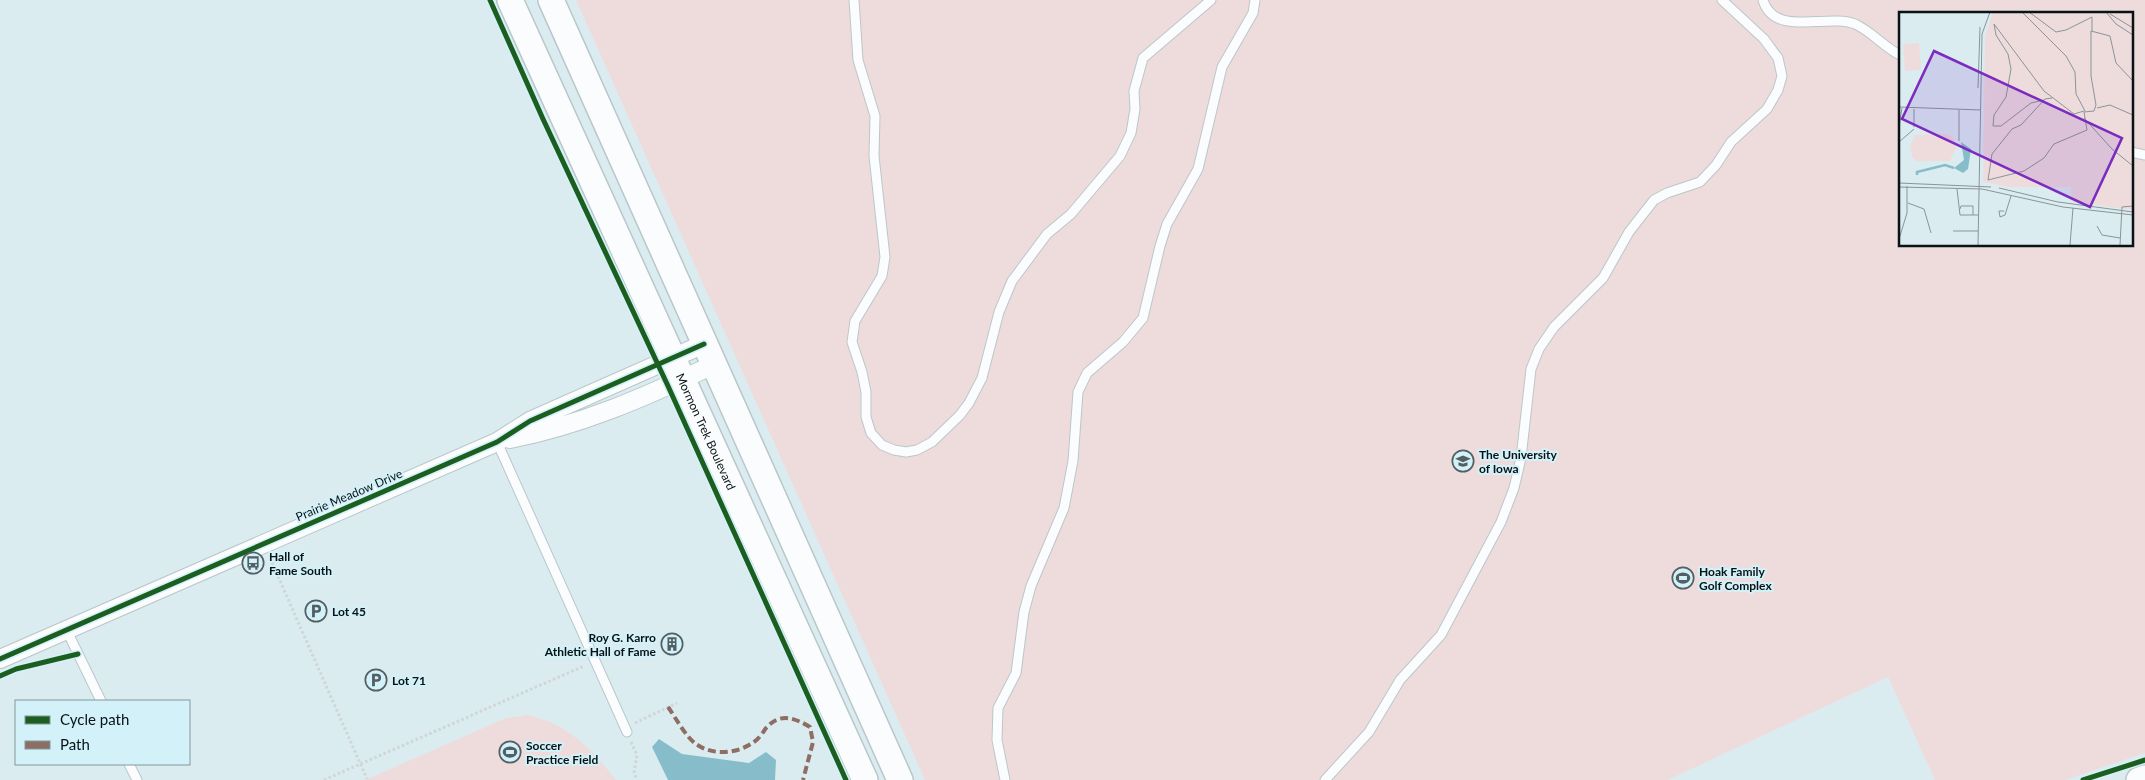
<svg xmlns="http://www.w3.org/2000/svg" width="2145" height="780" font-family="Lato,sans-serif">
	<style>
		.green { fill: #eedcdd; fill-rule: evenodd }
		.water { fill: #87bdcb }
		.lines { fill: none; stroke-linecap: round; stroke-linejoin: round }
		.service-casing { stroke: #bac7ca; stroke-width: 11 }
		.minor-casing { stroke: #bac7ca; stroke-width: 20 }
		.secondary-casing { stroke: #bac7ca; stroke-width: 28 }
		.path { stroke: #d0d5d7; stroke-width: 3; stroke-dasharray: 2.5 2.5; stroke-linecap: butt }
		.service { stroke: #fafcfd; stroke-width: 9 }
		.minor { stroke: #fafcfd; stroke-width: 18 }
		.secondary { stroke: #fafcfd; stroke-width: 25 }
		.quiet { stroke: #8d6e63; stroke-width: 4; stroke-dasharray: 8 4; stroke-linecap: butt }
		.cycleway-casing { stroke: #d3f1f9; stroke-width: 8 }
		.cycleway { stroke: #1b5e20; stroke-width: 5 }
		.labels { text-anchor: middle; dominant-baseline: central; stroke-width: 4; stroke-linejoin: round; paint-order: stroke }
		.street-label { font-size: 12px; fill: #091316; stroke: #d3f1f9 }
		.poi-label { font-size: 12px; font-weight: bold; fill: #091316; stroke: #d3f1f9; text-anchor: start }
		.inset-river { fill: none; stroke: #87bdcb; stroke-width: 2.5 }
		.inset-road { fill: none; stroke: #879599; stroke-width: 1 }
		.view { fill: #7b2cbf; fill-opacity: 0.15; stroke: #7b2cbf; stroke-width: 2.5 }
		.inset-edge { fill: none; stroke: #091316; stroke-width: 2.5 }
	</style>
	<rect width="100%" height="100%" fill="#dbecf1"/>
	<!-- green -->
	<path class="green" d="M576 0H2145V753L2065 780H1935L1888 677 1668 780H925ZM1900 14H2131V245H1900Z
		M527 715C567 723 591 748 616 780H365L506 718Z"/>
	<!-- water -->
	<path class="water" d="M659 739 682 754 749 763 766 752 776 760 775 780H668L652 747Z"/>
	<g class="lines">
		<!-- service casing -->
		<g class="service-casing">
			<path id="service" d="M854 0 858 60 875 116 874 156 885 257 882 276 855 321 852 342 862 372 866 392V417L871 433 882 445 894 450 906 452 917 450 932 442 960 415 969 403 982 378 999 312 1012 281 1047 234 1071 214 1120 156 1131 133 1135 109 1134 91 1143 58 1211 0
				M1763 0C1774 38 1828 13 1855 24 1871 31 1884 47 1900 55
				M2131 152 2145 155
				M497 442 627 732
				M66 629 101 701
				M129 764 137 780
				M1005 780 997 740 998 708 1016 673 1024 612 1031 586 1064 508 1073 461 1078 392 1087 373 1123 342 1143 318 1160 246 1167 224 1198 169 1222 67 1253 13 1255 0
				M1325 780 1369 732 1400 680 1441 635 1501 522 1514 488 1521 458 1531 369 1539 349 1554 327 1603 278 1629 232 1654 200 1667 193 1700 182 1716 165 1731 142 1767 109 1778 90 1782 76 1778 58 1764 39 1722 0"/>
		</g>
		<!-- minor casing -->
		<g class="minor-casing">
			<path id="minor" d="M510 439C582 425 647 396 713 365
				M0 659 497 442 530 421 704 344"/>
		</g>
		<!-- secondary casing -->
		<g class="secondary-casing">
			<g id="secondary">
				<path id="s1" d="M510 0 865 780"/>
				<path d="M551 0 900 780"/>
				<path d="M2139 780 2145 778"/>
			</g>
		</g>
		<!-- path -->
		<path class="path" d="M270 558 367 779
			M635 723 677 703
			M631 742 637 755 634 773 637 780
			M324 780 584 666"/>
		<!-- service -->
		<use href="#service" class="service"/>
		<!-- minor -->
		<use href="#minor" class="minor"/>
		<!-- secondary -->
		<use href="#secondary" class="secondary"/>
		<!-- quiet -->
		<path class="quiet" d="M668 707C676 718 685 736 696 744 713 756 737 754 754 742 759 739 763 732 766 728 780 712 795 718 810 727L813 742 803 780"/>
		<!-- cycleway casing -->
		<g class="cycleway-casing">
			<path id="cycleway" d="M490 0 543 119 668 386 846 780
				M0 659 497 442 530 421 704 344
				M0 676 16 669 78 654
				M2083 780 2145 760"/>
		</g>
		<!-- cycleway -->
		<use href="#cycleway" class="cycleway"/>
	</g>
	<!-- icons -->
	<defs>
		<g id="university-ring" transform="scale(1.125)"><circle r="9.5" fill="#d3f1f9" stroke="#525f63" stroke-width="1.5"/><path d="M0-5L7-2L0 1L-7-2ZM-4 1L0 2.5L4 1V4Q0 6-4 4Z" fill="#525f63"/></g>
		<g id="bus-ring" transform="scale(1.125)"><circle r="9.5" fill="#d3f1f9" stroke="#525f63" stroke-width="1.5"/><path d="M-5-6H5V4H4V6H2V4H-2V6H-4V4H-5ZM-3.5-4V0h7V-4ZM-3.5 1.2v1.5H-2V1.2ZM2 1.2v1.5H3.5V1.2Z" fill="#525f63"/></g>
		<g id="stadium-ring" transform="scale(1.125)"><circle r="9.5" fill="#d3f1f9" stroke="#525f63" stroke-width="1.5"/><path d="M0-5a6.5 5 0 1 0 0 10a6.5 5 0 1 0 0-10ZM-3.5-1.8h7v3.6h-7Z" fill="#525f63"/></g>
		<g id="parking-ring" transform="scale(1.125)"><circle r="9.5" fill="#d3f1f9" stroke="#525f63" stroke-width="1.5"/><path d="M-3.5-5.5H1a3.5 3.5 0 0 1 0 7H-1V5.5H-3.5ZM-1-3.4V-.6H.8a1.4 1.4 0 0 0 0-2.8Z" fill="#525f63"/></g>
		<g id="building-ring" transform="scale(1.125)"><circle r="9.5" fill="#d3f1f9" stroke="#525f63" stroke-width="1.5"/><path d="M-4-6H4V6H1V3H-1V6H-4ZM-2.5-4.3h1.7v1.8h-1.7ZM.8-4.3h1.7v1.8H.8ZM-2.5-1h1.7V.8h-1.7ZM.8-1h1.7V.8H.8Z" fill="#525f63"/></g>
	</defs>
	<g fill-rule="evenodd">
		<use href="#university-ring" x="1463" y="461"/>
		<use href="#bus-ring" x="253" y="563"/>
		<use href="#stadium-ring" x="1683" y="578"/>
		<use href="#parking-ring" x="316" y="611"/>
		<use href="#building-ring" x="672" y="644"/>
		<use href="#parking-ring" x="376" y="680"/>
		<use href="#stadium-ring" x="510" y="752"/>
	</g>
	<g class="labels">
		<!-- street labels -->
		<g class="street-label">
			<text stroke="none"><textPath href="#s1" startOffset="474">Mormon Trek Boulevard</textPath></text>
			<text transform="translate(349 495) rotate(-23)">Prairie Meadow Drive</text>
		</g>
		<!-- poi labels -->
		<g class="poi-label">
			<text x="1479" y="454">The University<tspan x="1479" dy="14">of Iowa</tspan></text>
			<text x="269" y="556">Hall of<tspan x="269" dy="14">Fame South</tspan></text>
			<text x="1699" y="571">Hoak Family<tspan x="1699" dy="14">Golf Complex</tspan></text>
			<text x="332" y="611">Lot 45</text>
			<text x="656" y="637" text-anchor="end">Roy G. Karro<tspan x="656" dy="14">Athletic Hall of Fame</tspan></text>
			<text x="392" y="680">Lot 71</text>
			<text x="526" y="745">Soccer<tspan x="526" dy="14">Practice Field</tspan></text>
		</g>
	</g>
	<!-- overview -->
	<g transform="translate(1899 12)">
		<rect width="234" height="234" fill="#dbecf1"/>
		<path d="M94 0H234V198L172 190V175H110L84 170 86 24ZM20 31 22 58 6 59 4 32ZM50 122 55 127 57 136 51 149H18L13 145 11 133 16 123Z" fill="#eedcdd"/>
		<path d="M62 130 72 137 69 157 64 161 55 156 65 148Z" fill="#87bdcb"/>
		<path class="inset-river" d="M18 163V160L46 153 55 156"/>
		<path class="inset-road" d="M123 0 167 44 176 60 177 82 186 99M130 0 157 20 167 18 193 5V19M207 0 217 12 234 23M211 2 234 16M79 76 81 15M153 86 146 87 122 113 113 117 93 142 89 168 125 159 145 146 155 132 188 118 185 100 195 99 197 93 192 64V19L211 24 217 51 234 69M145 88 132 91 102 114H94L95 103 107 85 112 57 109 42 97 23 95 12 145 79 175 102 185 99M0 95 82 98M198 96 211 93 234 103M185 106 213 137 234 154M0 115 3 96M15 115V97M60 129V98M0 130 15 117M0 171 92 175M0 175 83 177 164 195 234 203M100 176 159 190 234 200M58 177 61 203H79M9 191 25 197 32 221M61 197 62 194H74V203M105 199H100L101 205 106 203 112 184M198 214 203 223 221 226M54 219H79M0 227 8 201V174M79 233 83 22 91 0M171 233 174 196M221 233 223 195 234 194"/>
		<path class="view" d="M35 39 223 126 191 195 3 107Z"/>
		<rect width="234" height="234" class="inset-edge"/>
	</g>
	<!-- legend -->
	<rect x="15" y="700" width="175" height="65" fill="#d3f1f9" stroke="#82989e"/>
	<rect x="25" y="716" width="25" height="8" fill="#1b5e20" stroke="#82989e"/>
	<text x="60" y="725" font-size="15" fill="#091316">Cycle path</text>
	<rect x="25" y="741" width="25" height="8" fill="#8d6e63" stroke="#82989e"/>
	<text x="60" y="750" font-size="15" fill="#091316">Path</text>
</svg>
